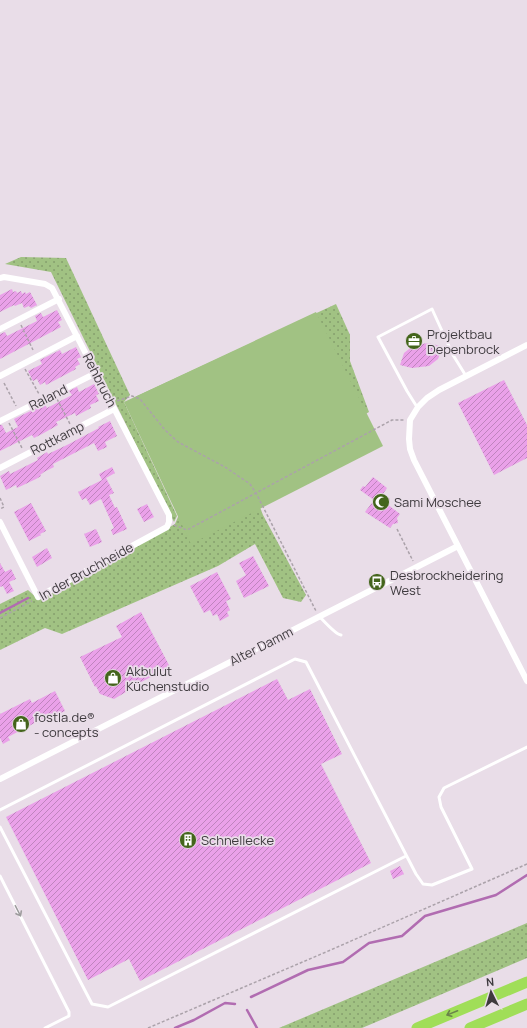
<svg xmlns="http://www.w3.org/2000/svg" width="527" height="1028" font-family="Manrope,sans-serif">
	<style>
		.grass { fill: url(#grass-dots) }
		.park { fill: #a1c283 }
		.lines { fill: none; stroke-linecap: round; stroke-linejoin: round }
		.stream { stroke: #b16cb1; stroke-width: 2.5 }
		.building { fill: url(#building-hatch) }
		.path { stroke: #aba2aa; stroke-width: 1.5; stroke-dasharray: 3 2; stroke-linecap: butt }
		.lane { stroke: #fff; stroke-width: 3 }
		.street { stroke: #fff; stroke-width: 6 }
		.highway { stroke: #a0de58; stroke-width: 11 }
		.oneway { stroke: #9e9c9e }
		.oneway2 { stroke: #6a844a }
		.labels { text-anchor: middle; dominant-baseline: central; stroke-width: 3.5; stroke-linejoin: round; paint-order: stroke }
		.poi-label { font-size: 13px; fill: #3e3a3e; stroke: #e9dde8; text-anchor: start }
		.street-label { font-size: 13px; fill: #3e3a3e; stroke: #e9dde8 }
	</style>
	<defs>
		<pattern id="grass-dots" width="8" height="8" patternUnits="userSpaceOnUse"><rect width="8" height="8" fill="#a1c283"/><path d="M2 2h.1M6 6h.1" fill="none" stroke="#859f6d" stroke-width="1.8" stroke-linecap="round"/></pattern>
		<pattern id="building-hatch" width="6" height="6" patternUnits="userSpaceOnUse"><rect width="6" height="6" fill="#eaa1e9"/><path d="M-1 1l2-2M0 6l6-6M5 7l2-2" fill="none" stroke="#bf84be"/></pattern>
	</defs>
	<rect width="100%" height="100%" fill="#e9dde8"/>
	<!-- grass -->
	<path class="grass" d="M21 257 66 258 130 395 124 402 177 516 174 522 51 272 5 264Z
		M336 304 350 335V361L369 412 353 421 252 487 263 515 306 595 301 602 283 598 255 544 218 566 62 634 45 628 0 650V604L28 590 39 600 175 524 194 479 126 403 137 396Z
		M527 923V958L362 1028H279Z"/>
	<!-- park -->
	<path class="park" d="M316 312 383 446 191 544 124 402Z"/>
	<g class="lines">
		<!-- stream -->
		<path class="stream" d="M0 613 28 598
			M251 997 308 970 343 962 369 943 402 936 425 916 496 895 527 875
			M247 1010 257 1028
			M175 1028 194 1020 225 1003 235 1004"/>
	</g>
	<!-- building -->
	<path class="building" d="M12 289 13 292 16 291 17 293 21 291 22 294 25 292 26 294 30 292 37 305 31 308 29 306 24 308 22 303 15 306 14 305 0 312V295Z
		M57 310 62 320 58 322 61 327 0 359V334L5 332 7 336 37 321 35 316 41 313 43 317Z
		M429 343 443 347 438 359 429 366 412 368 400 365 404 353 414 345Z
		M76 347 81 357 77 359 80 364 75 367 76 369 46 385 45 382 40 385 37 379 33 381 28 371 42 364 40 360 60 350 62 354Z
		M504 380 527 425V458L494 475 458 403Z
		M94 384 99 394 96 395 99 401 90 405 91 408 76 416 75 413 56 422 58 425 42 434 34 438 32 435 0 451V425H2L6 433 18 427 14 419 45 404 47 408 72 395 69 391 77 387 79 392Z
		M110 421 117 436 105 442 107 447 98 451 94 443 53 464 54 467 44 472 40 475 41 476 36 479 17 488 16 485 6 490 0 476 9 471 10 474 38 460 37 458 47 452 48 454 69 444 99 428 98 427Z
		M112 467 115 473 106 478 114 493 109 495 115 508 117 507 127 529 113 535 111 530 114 528 101 499 90 505 86 498 82 500 78 492 102 480 99 474Z
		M373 477 387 488 383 494 390 499 387 504 400 514 397 518 398 523 393 524 390 528 365 512 374 500 360 490 363 486 365 487Z
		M31 503 46 531 40 534 41 535 29 541 14 512Z
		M147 504 154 517 144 522 137 509Z
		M96 529 102 542 90 547 84 534Z
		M47 548 52 558 37 567 32 557Z
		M253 556 269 586 244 598 236 581 246 575 239 563Z
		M0 563 5 572 11 569 16 579 9 582 14 591 7 594 3 586 0 587Z
		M217 572 231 599 226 601 230 610 227 612 229 616 220 621 217 614 213 616 210 610 204 613 190 586Z
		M141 612 170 667 126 690V692L114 699 100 694 96 686 95 687 80 657 122 637 116 626Z
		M277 679 288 700 310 689 342 754 321 764 371 863 140 981 129 959 88 980 6 817Z
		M55 691 65 711 50 719 48 716 8 737 10 740 3 744 0 738V714L30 699 32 703Z
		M400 866 404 874 393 879 390 871Z"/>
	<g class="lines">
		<!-- path -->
		<path class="path" d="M21 325 33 350
			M25 369 39 394
			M4 383 16 406
			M57 399 70 424
			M117 401 132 396 140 399 165 430 178 442 225 467 250 484 256 493 316 611
			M9 423 22 448
			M0 498 4 507 0 509
			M174 525 187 530 392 420H404
			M397 529 413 561
			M0 618 32 601
			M148 1028 326 952 527 864"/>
		<!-- lane -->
		<path class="lane" d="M417 407 407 391 378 337 432 309 453 355 466 376
			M319 616C324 621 335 634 341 635
			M0 810 295 659 306 662 416 874 423 884 432 885 472 869 441 807 439 797 444 788 527 747
			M0 827 92 1004 108 1007 406 856
			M0 876 69 1012V1016L45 1028"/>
		<!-- street -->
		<path class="street" d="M0 278 4 277 45 284 52 288 169 515V522L167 527 38 597 0 522
			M0 329 59 299
			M527 345 439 390 427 398 418 407 410 420 409 439 410 449 414 460 527 681
			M0 376 77 336
			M0 421 96 373
			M0 468 114 409
			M0 779 458 546"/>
		<!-- highway -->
		<path class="highway" d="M417 1028 527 982
			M470 1028 527 1004"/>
	</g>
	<!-- one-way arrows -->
	<defs><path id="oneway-shaft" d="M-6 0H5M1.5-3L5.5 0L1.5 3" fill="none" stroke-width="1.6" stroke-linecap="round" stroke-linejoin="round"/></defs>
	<use class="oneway" href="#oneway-shaft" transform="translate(18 911) rotate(63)"/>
	<use class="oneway2" href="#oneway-shaft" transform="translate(452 1013) rotate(158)"/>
	<!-- icons -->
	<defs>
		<g id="office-disc" transform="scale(0.9)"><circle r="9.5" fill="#44651c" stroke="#e9dde8"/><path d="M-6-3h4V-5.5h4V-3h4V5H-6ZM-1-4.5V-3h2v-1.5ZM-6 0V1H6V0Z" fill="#fff"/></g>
		<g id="mosque-disc" transform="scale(0.9)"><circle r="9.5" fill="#44651c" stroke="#e9dde8"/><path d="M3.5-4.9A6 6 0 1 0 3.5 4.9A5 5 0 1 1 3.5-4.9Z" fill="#fff"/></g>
		<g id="bus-disc" transform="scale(0.9)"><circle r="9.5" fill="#44651c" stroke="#e9dde8"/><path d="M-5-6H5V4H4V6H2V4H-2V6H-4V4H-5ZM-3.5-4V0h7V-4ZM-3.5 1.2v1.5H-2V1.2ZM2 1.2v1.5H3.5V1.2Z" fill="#fff"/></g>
		<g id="shop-disc" transform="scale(0.9)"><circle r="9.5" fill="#44651c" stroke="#e9dde8"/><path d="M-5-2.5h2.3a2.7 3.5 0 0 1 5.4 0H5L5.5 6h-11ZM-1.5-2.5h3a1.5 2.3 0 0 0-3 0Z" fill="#fff"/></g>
		<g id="building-disc" transform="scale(0.9)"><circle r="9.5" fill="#44651c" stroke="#e9dde8"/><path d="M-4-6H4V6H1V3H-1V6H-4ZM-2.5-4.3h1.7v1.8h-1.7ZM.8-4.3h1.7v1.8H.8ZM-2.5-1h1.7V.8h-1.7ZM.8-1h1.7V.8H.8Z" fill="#fff"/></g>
	</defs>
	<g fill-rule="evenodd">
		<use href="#office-disc" x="414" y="341"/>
		<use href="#mosque-disc" x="381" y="502"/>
		<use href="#bus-disc" x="377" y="582"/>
		<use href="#shop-disc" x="113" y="678"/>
		<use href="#shop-disc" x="21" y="724"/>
		<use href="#building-disc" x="188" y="840"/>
	</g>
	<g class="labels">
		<!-- poi labels -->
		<g class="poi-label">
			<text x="427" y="334">Projektbau<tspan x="427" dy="15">Depenbrock</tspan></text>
			<text x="394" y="502">Sami Moschee</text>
			<text x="390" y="575">Desbrockheidering<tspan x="390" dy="15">West</tspan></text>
			<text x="126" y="671">Akbulut<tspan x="126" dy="15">Küchenstudio</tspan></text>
			<text x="34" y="717">fostla.de®<tspan x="34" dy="15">- concepts</tspan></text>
			<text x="201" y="840">Schnellecke</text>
		</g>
		<!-- street labels -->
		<g class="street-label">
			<text transform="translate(100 380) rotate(63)">Rehbruch</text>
			<text transform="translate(48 397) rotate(-27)">Raland</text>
			<text transform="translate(57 438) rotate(-27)">Rottkamp</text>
			<text transform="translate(86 571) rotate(-29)">In der Bruchheide</text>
			<text transform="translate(261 646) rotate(-27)">Alter Damm</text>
		</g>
	</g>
	<!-- north arrow -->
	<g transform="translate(491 992) rotate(355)" stroke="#e9dde8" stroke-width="3" paint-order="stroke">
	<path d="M0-3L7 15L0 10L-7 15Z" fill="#3e3a3e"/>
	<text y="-6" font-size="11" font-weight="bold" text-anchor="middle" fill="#3e3a3e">N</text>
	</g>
</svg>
